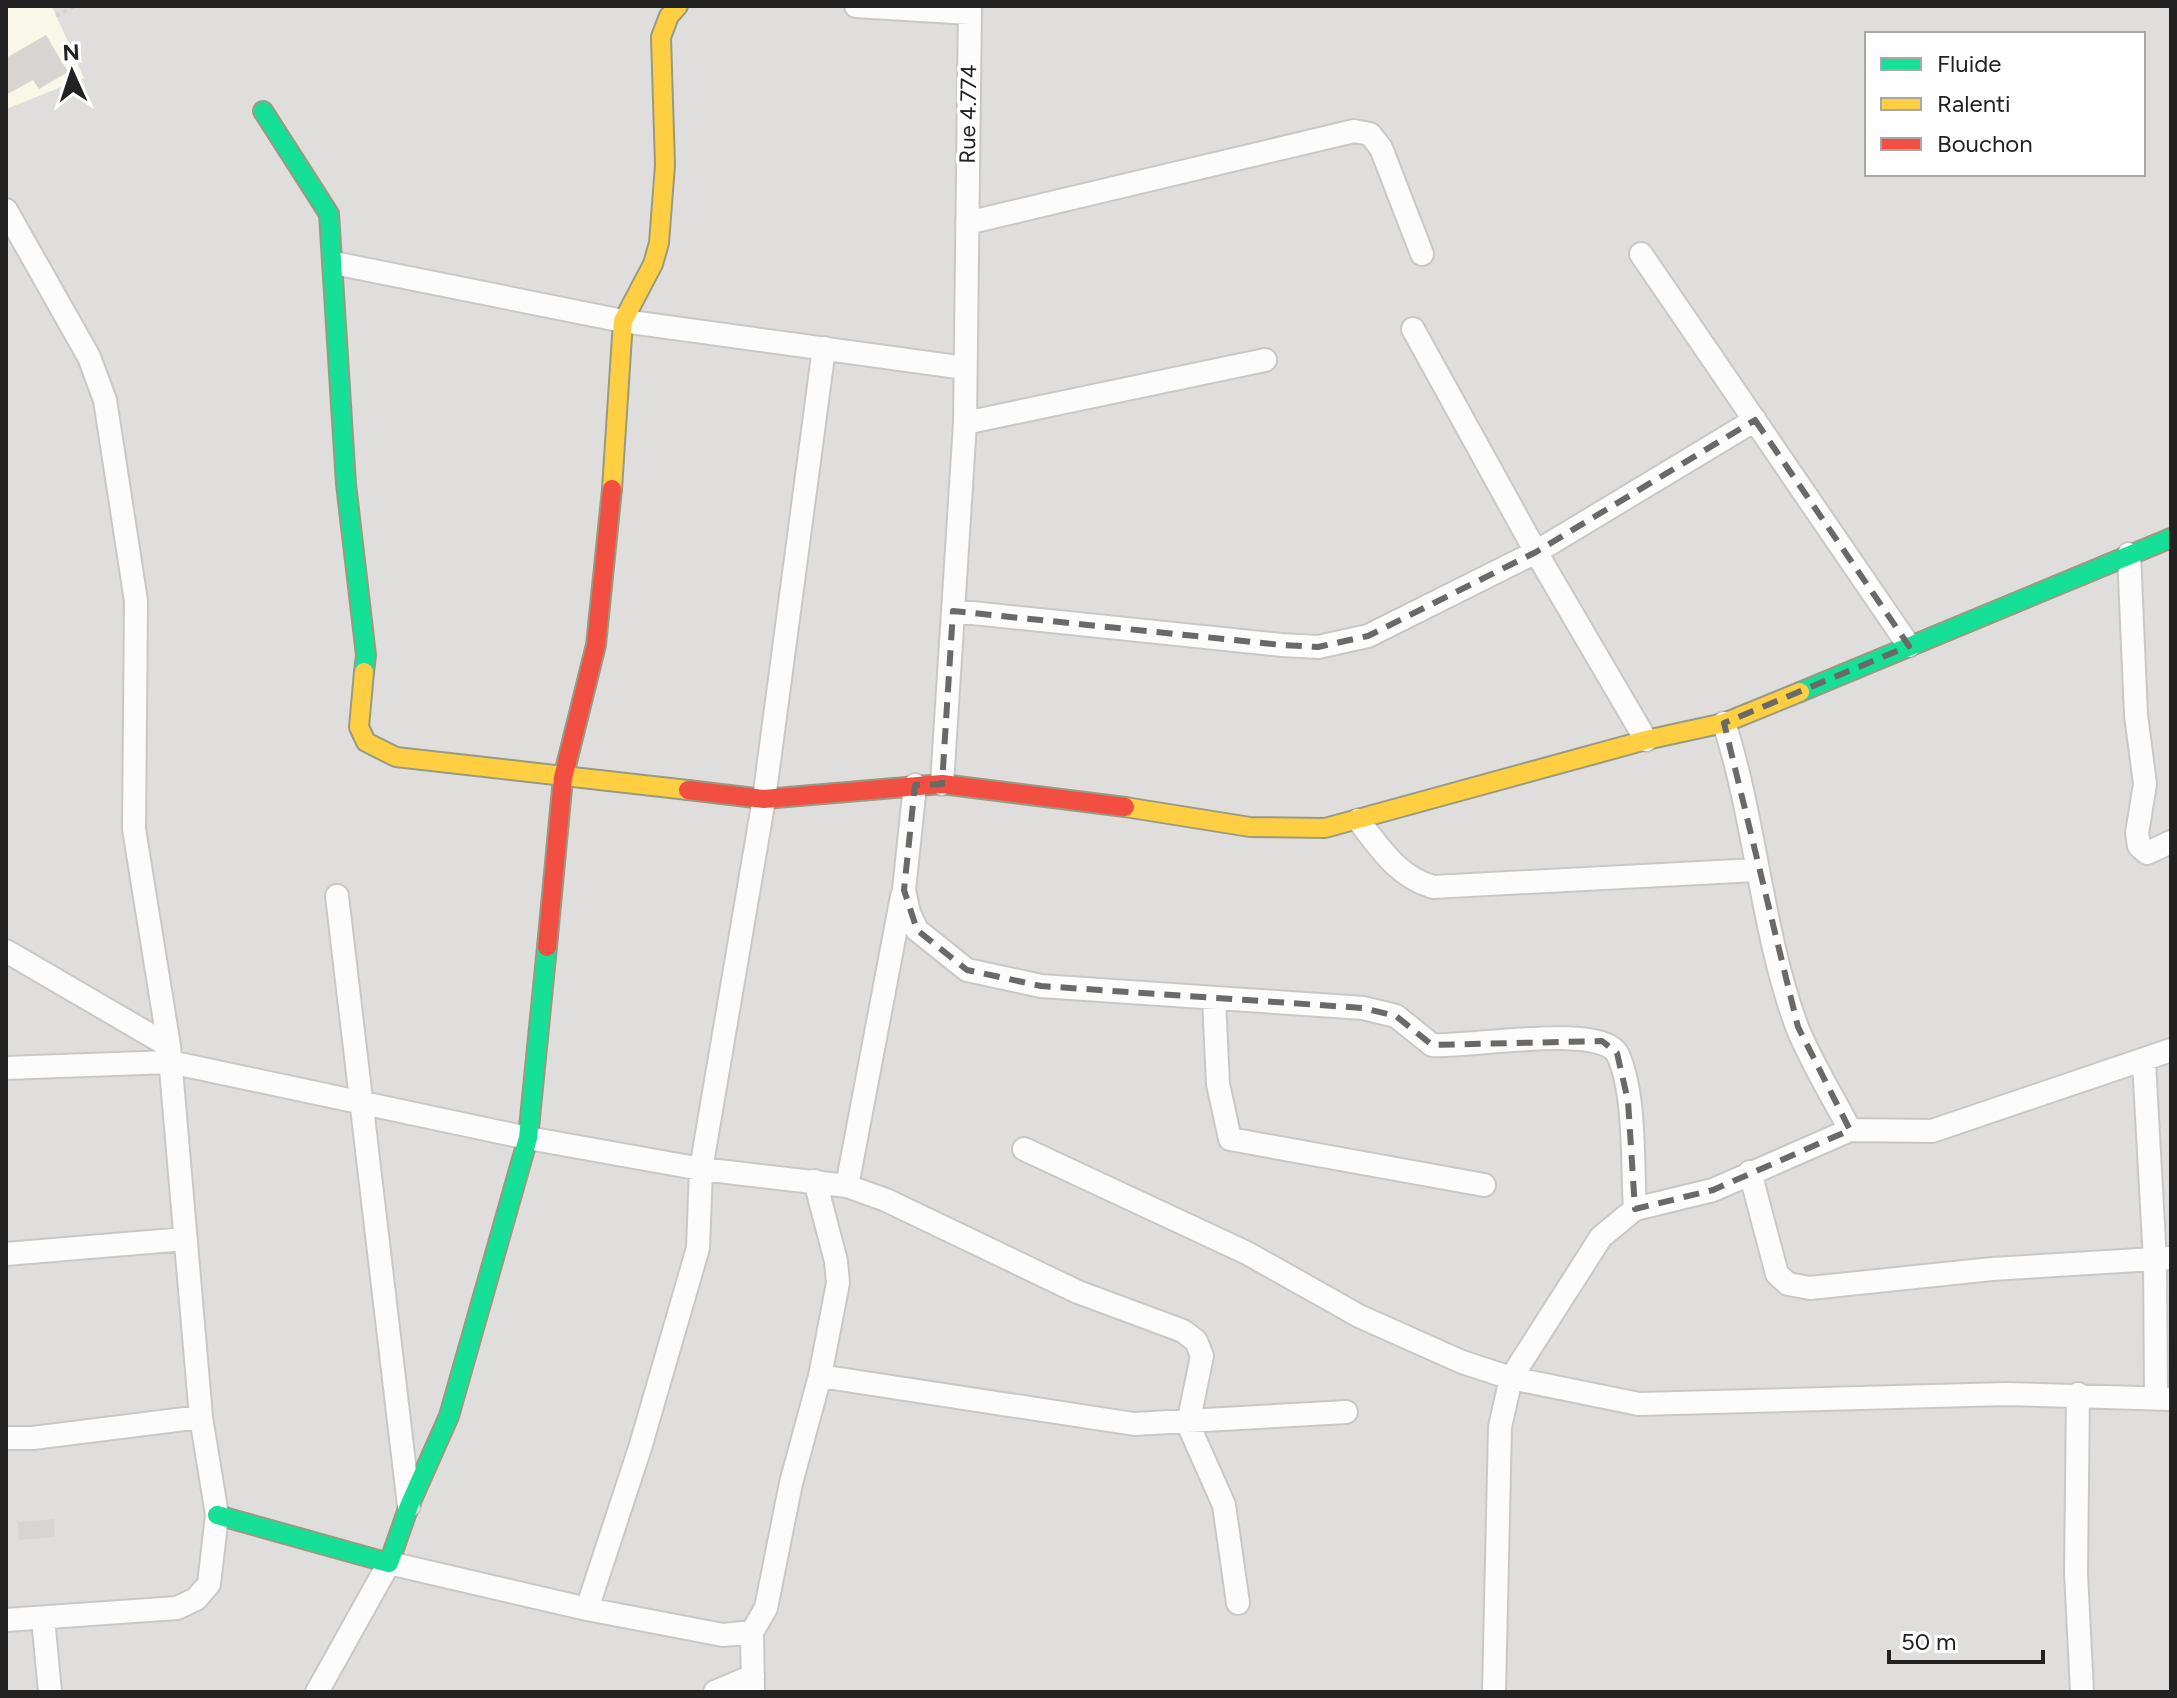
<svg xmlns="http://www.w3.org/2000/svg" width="2177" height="1698" font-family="Figtree,sans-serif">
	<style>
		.residential { fill: #dfdedc; fill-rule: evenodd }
		.education { fill: #f8f7e8 }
		.building { fill: #d7d4d2 }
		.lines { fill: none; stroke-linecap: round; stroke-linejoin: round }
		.street-casing { stroke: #c9c8c7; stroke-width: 26 }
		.fast-casing { stroke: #999a82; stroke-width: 22 }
		.slow-casing { stroke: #999a82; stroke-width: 22 }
		.jam-casing { stroke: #999a82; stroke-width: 22 }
		.path { stroke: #dccecd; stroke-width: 4; stroke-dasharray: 4 4; stroke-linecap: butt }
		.street { stroke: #fdfcfc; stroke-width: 22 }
		.fast { stroke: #16e098; stroke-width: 18 }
		.slow { stroke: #ffcf43; stroke-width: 18 }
		.jam { stroke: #f24e42; stroke-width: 18 }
		.marked { fill: none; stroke: #6a6968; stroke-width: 6; stroke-dasharray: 16 10; stroke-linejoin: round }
		.labels { text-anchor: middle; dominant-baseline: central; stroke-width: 7; stroke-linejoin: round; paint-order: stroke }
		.street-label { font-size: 22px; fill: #222; stroke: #fff }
	</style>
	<rect width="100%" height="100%" fill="#f0eeeb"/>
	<!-- residential -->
	<path class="residential" d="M6 6H2171V1692H6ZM1867 34H2143V174H1867Z"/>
	<!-- education -->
	<path class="education" d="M6 6H52L84 78 6 109Z"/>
	<!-- building -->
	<path class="building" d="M46 35 68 72 39 89 33 80 6 95V58Z
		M54 1519 55 1537 19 1540 18 1522Z"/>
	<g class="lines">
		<!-- street casing -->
		<g class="street-casing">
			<path id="street" d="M856 6 970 13
				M6 210 89 357 105 400 136 601 134 829 169 1046 201 1417 217 1515 209 1584 196 1599 177 1608 6 1620
				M967 223 1354 131 1370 134 1381 148 1422 254
				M1641 254 1909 646
				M334 263 623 321 965 368
				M1413 329 1536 552 1646 740
				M965 423 1265 360
				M2129 554 2136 715 2145 784 2137 833 2139 846 2147 853 2171 842
				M953 611 1282 645 1318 647 1368 636 1536 552 1755 420
				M1724 723C1756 822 1761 929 1797 1027 1811 1062 1833 1097 1850 1130
				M942 784 965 423 970 6
				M915 785 904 890 909 913 917 930 967 970 1041 986 1363 1008 1396 1016 1432 1045C1468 1048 1603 1022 1618 1055 1636 1095 1632 1165 1635 1209
				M1358 820C1381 849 1397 876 1433 887L1756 870
				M337 896 409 1506
				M6 951 169 1046
				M1214 1000 1218 1084 1230 1139 1484 1185
				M2144 1062 2155 1261 2156 1398
				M6 1068 170 1062 528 1138 701 1169 847 1186 886 1200 1078 1292 1183 1331 1196 1341 1202 1356 1188 1424 1224 1505 1238 1603
				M1024 1149 1247 1253 1359 1316 1462 1362 1511 1378 1639 1404 2006 1394 2171 1399
				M1750 1172 1777 1274 1788 1284 1810 1288 1992 1269 2171 1258
				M847 1186 902 896
				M6 1254 185 1239
				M820 1376 1134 1424 1346 1412
				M2078 1394 2076 1573 2082 1692
				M6 1438H33L201 1417
				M587 1609 640 1448 698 1248 701 1169 764 799 824 348
				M43 1618 50 1692
				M317 1692 389 1563 587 1609 723 1635 752 1632
				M715 1692 753 1676
				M753 1692 752 1632 766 1608 791 1483 820 1376 838 1283 836 1261 815 1181
				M1494 1692 1500 1427 1511 1378 1601 1237 1635 1209 1713 1190 1850 1130 1932 1131 2171 1050"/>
		</g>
		<!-- fast casing -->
		<g class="fast-casing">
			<path id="fast" d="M263 111 329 214 346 484 366 655 364 672
				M1800 692 2171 538
				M217 1515 389 1563 409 1506 449 1416 528 1138 547 947"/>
		</g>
		<!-- slow casing -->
		<g class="slow-casing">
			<path id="slow" d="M612 489 623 321 653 264 659 243 665 165 661 37 669 16 678 6
				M364 672 359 727 366 742 396 757 688 790
				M1125 807 1250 827 1325 828 1646 740 1724 723 1800 692"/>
		</g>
		<!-- jam casing -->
		<g class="jam-casing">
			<path id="jam" d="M688 790 764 799 942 784 1125 807
				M547 947 563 778 596 645 612 489"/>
		</g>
		<!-- path -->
		<path class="path" d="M56 16 75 6"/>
		<!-- street -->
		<use href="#street" class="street"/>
		<!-- fast -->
		<use href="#fast" class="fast"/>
		<!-- slow -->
		<use href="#slow" class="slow"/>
		<!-- jam -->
		<use href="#jam" class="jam"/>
	</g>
	<!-- marked area -->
	<path class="marked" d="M1755 420 1909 646 1724 723 1798 1027 1850 1130 1713 1190 1635 1209 1628 1101 1617 1053 1602 1041 1432 1045 1396 1016 1363 1008 1041 986 967 970 917 930 904 890 915 785 942 784 953 611 1282 645 1318 647 1368 636 1536 552Z"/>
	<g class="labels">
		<!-- street labels -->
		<g class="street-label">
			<text transform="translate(968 114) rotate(-89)">Rue 4.774</text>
		</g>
	</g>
	<!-- border -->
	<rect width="2177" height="1698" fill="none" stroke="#222222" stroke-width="16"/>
	<!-- legend -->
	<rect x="1865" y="32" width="280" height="144" fill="#ffffff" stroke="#a7a7a7" stroke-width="2"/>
	<rect x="1881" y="58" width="40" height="12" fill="#16e098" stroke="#a7a7a7" stroke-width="2"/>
	<text x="1937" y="72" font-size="24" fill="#222222">Fluide</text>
	<rect x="1881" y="98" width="40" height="12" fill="#ffcf43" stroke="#a7a7a7" stroke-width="2"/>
	<text x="1937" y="112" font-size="24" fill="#222222">Ralenti</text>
	<rect x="1881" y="138" width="40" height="12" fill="#f24e42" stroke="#a7a7a7" stroke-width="2"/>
	<text x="1937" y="152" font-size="24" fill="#222222">Bouchon</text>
	<!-- north arrow -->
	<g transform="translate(72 72) rotate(357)" stroke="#ffffff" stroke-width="6" paint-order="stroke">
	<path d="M0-6L14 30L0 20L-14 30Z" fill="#222222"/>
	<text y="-12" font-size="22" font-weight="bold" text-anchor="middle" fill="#222222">N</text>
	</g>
	<!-- scale -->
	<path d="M1889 1650v12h154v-12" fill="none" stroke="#222222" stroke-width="4"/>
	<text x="1901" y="1650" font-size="24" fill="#222222" stroke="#ffffff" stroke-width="6" paint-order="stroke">50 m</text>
</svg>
